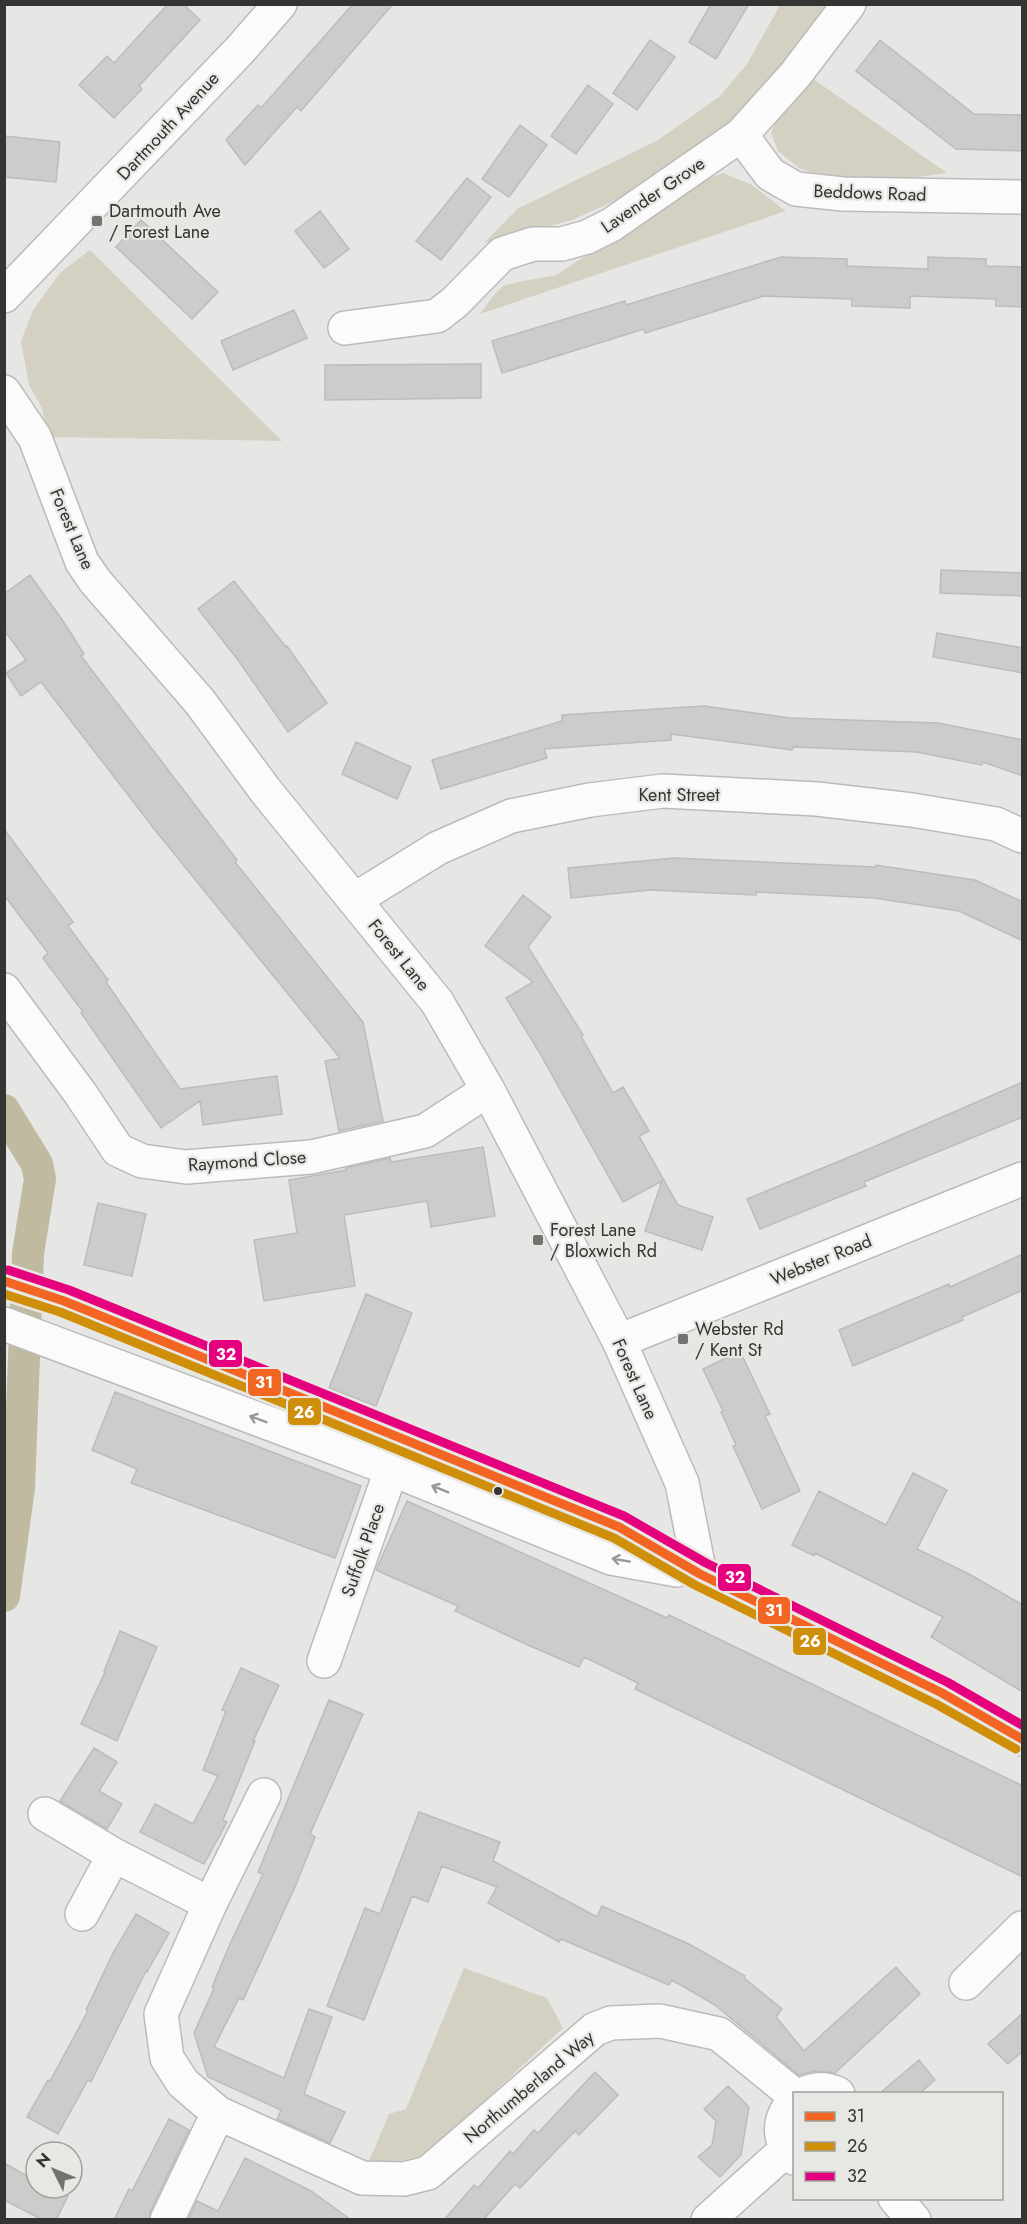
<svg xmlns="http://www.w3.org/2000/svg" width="1027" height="2224" font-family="Jost,sans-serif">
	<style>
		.green { fill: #d4d1c3 }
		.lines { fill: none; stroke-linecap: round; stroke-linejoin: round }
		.canal { stroke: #c0baa0; stroke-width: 32 }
		.building { fill: #cdcccb; stroke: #bcbcbb; stroke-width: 1.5 }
		.minor-casing { stroke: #bcbbba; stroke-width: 36 }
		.secondary-casing { stroke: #bcbbba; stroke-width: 36 }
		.minor { stroke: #fbfbfb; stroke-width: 33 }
		.secondary { stroke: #fbfbfb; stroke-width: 33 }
		.bus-1-casing { stroke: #e7e7e4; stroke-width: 14 }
		.bus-2-casing { stroke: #e7e7e4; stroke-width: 14 }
		.bus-3-casing { stroke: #e7e7e4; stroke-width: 14 }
		.bus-1 { stroke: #f26522; stroke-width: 9 }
		.bus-2 { stroke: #d08f0a; stroke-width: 9 }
		.bus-3 { stroke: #e5007d; stroke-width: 9 }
		.oneway { stroke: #989897 }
		.poi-dot { fill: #727271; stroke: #e7e7e4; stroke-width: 2 }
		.bus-dot { fill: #343433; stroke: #e7e7e4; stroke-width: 2 }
		.labels { text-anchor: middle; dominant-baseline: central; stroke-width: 4.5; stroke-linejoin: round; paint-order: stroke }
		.street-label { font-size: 18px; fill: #343433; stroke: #e7e7e4 }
		.poi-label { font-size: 18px; fill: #343433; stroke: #e7e7e4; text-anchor: start }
		.line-badge { stroke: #e7e7e4; stroke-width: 2 }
		.badge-label { font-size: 16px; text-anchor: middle; font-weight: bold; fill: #fff }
	</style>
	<rect width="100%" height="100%" fill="#e6e6e5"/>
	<!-- green -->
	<path class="green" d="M780 5H837L727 129 637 191 572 220 484 243 517 209 658 140 719 97 747 64Z
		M812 78 947 173 889 181 826 178 799 168 778 151 771 133 783 104Z
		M723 173 752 185 786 211 480 314C487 306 493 294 501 288 508 282 544 278 556 275L698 183Z
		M90 250 282 441 47 437 42 408 29 385 21 341 33 310 60 273Z
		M464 1968 547 1998 563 2028 425 2156 366 2168 389 2114 406 2109Z"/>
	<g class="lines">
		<!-- canal -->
		<path class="canal" d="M4 1110 37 1164 40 1179 28 1253 19 1488 4 1596"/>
	</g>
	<!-- building -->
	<path class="building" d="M168 4H183L200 20 139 86 142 89 114 118 79 85 107 56 114 63Z
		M353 4H393L301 111 297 107 245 165 226 140 258 105 261 108Z
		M711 4H749L716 59 689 42Z
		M650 40 675 57 637 110 613 93Z
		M880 40 974 114 1023 115V151L956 149 856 71Z
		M588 85 613 104 576 154 551 136Z
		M520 125 547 145 509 197 482 179Z
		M4 136 60 142 56 182 4 177Z
		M467 178 491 197 441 260 416 241Z
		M320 211 349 249 324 268 295 231Z
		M141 220 218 292 192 319 116 247Z
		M781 257 847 259V266L928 269V257L986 259V266L1023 267V307L996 306V299L910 296V308L852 306V299L764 296 645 333 644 329 502 373 492 341 625 301 626 305Z
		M294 310 307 338 233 370 221 341Z
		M481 364V398L325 400V365Z
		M941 570 1023 573V596L940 593Z
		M30 575 63 621 84 654 81 656 237 860 235 862 363 1022 383 1121 339 1131 325 1061 340 1058 155 830 41 682 21 696 6 673 26 660 4 630V594Z
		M234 581 286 647 287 646 327 703 288 732 238 660 198 609Z
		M937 633 1023 648V673L933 657Z
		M704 706 790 718 938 723 1023 740V776L983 762 982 765 917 752 793 747 792 750 671 734V740L544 749 547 758 441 789 432 760 562 721V715Z
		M356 742 411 767 397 799 342 774Z
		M4 829 73 922 68 926 108 980 106 982 180 1089 277 1076 282 1114 203 1125 200 1101 161 1128 81 1013 83 1012 43 958 48 953 4 895Z
		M674 858 876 867V865L975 880 1023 902V941L959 911 874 898 756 892V895L650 890 571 898 568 868Z
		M523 895 551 917 528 947 583 1035 581 1036 613 1093 623 1087 649 1131 639 1136 678 1205 713 1217 702 1250 645 1231 662 1181 623 1202 538 1050 506 998 533 982 485 946Z
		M1023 1082V1117L864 1182 866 1186 760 1229 747 1199 864 1151Z
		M483 1147 495 1216 431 1227 427 1201 344 1215 355 1286 264 1301 254 1240 297 1233 289 1180 346 1170V1168L390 1158 391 1162Z
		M98 1203 146 1214 132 1276 84 1265Z
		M1023 1254V1290L962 1317 963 1320 853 1366 839 1330 949 1284 950 1287Z
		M366 1294 412 1313 376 1406 329 1388Z
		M740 1351 770 1414 765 1416 800 1491 762 1509 733 1446 736 1445 721 1412 723 1411 703 1369Z
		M115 1392 361 1486 335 1558 131 1483 137 1469 92 1450Z
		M913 1473 947 1490 917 1549 969 1574 1023 1605V1692L931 1637 943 1617 815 1553 814 1556 792 1545 819 1491 886 1525Z
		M407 1501 667 1618 669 1615 1023 1786V1877L635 1689 638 1683 584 1657 579 1667 530 1646 455 1611 458 1606 376 1570Z
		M120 1631 157 1647 117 1741 81 1724 105 1672 104 1671Z
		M241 1668 279 1685 253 1741H255L223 1820 227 1822 204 1864 140 1832 155 1804 193 1824 218 1776 203 1770 226 1711 222 1710Z
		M329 1700 363 1714 310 1834 315 1837 295 1887 243 2000 239 1998 214 2047 284 2078 309 2009 332 2017 304 2094 345 2112 330 2143 277 2119 281 2110 208 2077 194 2033 214 1988 212 1987 230 1944 263 1874 258 1872Z
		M94 1748 117 1762 99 1791 122 1804 107 1829 60 1801Z
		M419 1812 500 1842 493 1861 597 1917 602 1906 689 1944 745 1976 744 1978 782 2009 776 2017 804 2051 896 1967 920 1994 835 2073 815 2071 799 2075 715 2005 672 1980 669 1985 561 1939 559 1942 488 1903 497 1887 442 1866 428 1902 412 1896 364 2020 327 2006 365 1908 380 1914Z
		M136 1914 169 1933 147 1972 146 1971 91 2082 88 2080 58 2134 27 2117 48 2080 50 2081 88 2011 86 2010 113 1953Z
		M1023 2013V2051L1008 2064 988 2044Z
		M919 2060 935 2080 919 2094H879Z
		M595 2072 618 2095 579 2135 575 2131 520 2188 515 2184 483 2220H444L474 2185 478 2188 510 2151 513 2154 534 2130 538 2133Z
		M728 2086 749 2107 741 2155 720 2177 698 2157 712 2145 716 2121 704 2109Z
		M169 2119 189 2130 150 2212 149 2220H114L129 2189 132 2191Z
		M245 2158 311 2191 351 2220H188L197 2201 218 2211Z
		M4 2163 36 2181V2188H52L68 2196 56 2220H43L4 2200Z"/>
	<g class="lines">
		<!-- minor casing -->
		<g class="minor-casing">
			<path id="minor" d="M741 135 770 174 796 189 843 194 1022 197
				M4 296 239 51 280 4
				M345 328 437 316 455 302 502 254 533 244H562L587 237 611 225 741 135 795 75 849 4
				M4 392 35 438 82 562 95 581 200 702 265 790 437 1002 488 1090 619 1341 682 1483 700 1574
				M354 900 438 848 511 816 590 800 663 791 817 799 912 810 996 824 1022 836
				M4 990 80 1093 118 1150 142 1161 186 1167 311 1157 425 1131 488 1090
				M619 1341 1022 1179
				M324 1661 401 1442
				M264 1795 210 1904 161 2014 167 2058 183 2083 218 2113 362 2178 404 2179 428 2173 595 2029 611 2023 660 2021 719 2034 794 2095
				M45 1814 114 1855 210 1904
				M82 1914 114 1855
				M966 1983 1022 1928
				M804 2094C815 2088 827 2088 838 2094
				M794 2100C778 2120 777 2138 794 2158
				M895 2198 914 2220
				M167 2220 218 2113
				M708 2220 787 2149"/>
		</g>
		<!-- secondary casing -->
		<g class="secondary-casing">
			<path id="secondary" d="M4 1281 64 1301 619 1527 700 1574 942 1693 1022 1739
				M4 1324 391 1469 611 1558 677 1570"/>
		</g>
		<!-- minor -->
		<use href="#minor" class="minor"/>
		<!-- secondary -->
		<use href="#secondary" class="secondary"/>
		<!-- bus-1 casing -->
		<g class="bus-1-casing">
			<path id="bus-1" d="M4 1281 64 1301 619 1527 700 1574 942 1693 1022 1739"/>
		</g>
		<!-- bus-2 casing -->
		<g class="bus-2-casing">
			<path id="bus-2" d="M4 1294 60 1312 614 1538 695 1585 936 1704 1016 1749"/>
		</g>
		<!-- bus-3 casing -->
		<g class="bus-3-casing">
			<path id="bus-3" d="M8 1270 69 1290 624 1516 706 1563 947 1682 1022 1725"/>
		</g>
		<!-- bus-1 -->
		<use href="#bus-1" class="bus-1"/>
		<!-- bus-2 -->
		<use href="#bus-2" class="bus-2"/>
		<!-- bus-3 -->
		<use href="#bus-3" class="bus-3"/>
	</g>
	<!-- one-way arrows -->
	<defs><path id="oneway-shaft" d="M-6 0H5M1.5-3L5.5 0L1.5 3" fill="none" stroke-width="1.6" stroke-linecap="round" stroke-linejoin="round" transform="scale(1.5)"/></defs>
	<g class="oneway">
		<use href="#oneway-shaft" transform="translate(258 1419) rotate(-159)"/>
		<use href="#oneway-shaft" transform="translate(440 1489) rotate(-158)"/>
		<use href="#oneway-shaft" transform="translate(621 1560) rotate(-170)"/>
	</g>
	<!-- markers -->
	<g class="poi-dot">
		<rect x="91" y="215" width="12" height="12" rx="3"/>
		<rect x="532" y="1234" width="12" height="12" rx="3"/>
		<rect x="677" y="1333" width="12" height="12" rx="3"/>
	</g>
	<circle class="bus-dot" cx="498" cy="1491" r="5"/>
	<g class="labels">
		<!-- street labels -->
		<g class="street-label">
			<text transform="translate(168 126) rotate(-47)">Dartmouth Avenue</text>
			<text transform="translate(870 193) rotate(2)">Beddows Road</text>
			<text transform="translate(653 195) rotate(-34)">Lavender Grove</text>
			<text transform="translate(72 529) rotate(67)">Forest Lane</text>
			<text x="679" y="795">Kent Street</text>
			<text transform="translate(399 955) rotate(51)">Forest Lane</text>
			<text transform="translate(247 1161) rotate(-4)">Raymond Close</text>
			<text transform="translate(821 1260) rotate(-22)">Webster Road</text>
			<text transform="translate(635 1379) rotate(66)">Forest Lane</text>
			<text transform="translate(363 1550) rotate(-71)">Suffolk Place</text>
			<text transform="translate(529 2087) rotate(-40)">Northumberland Way</text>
		</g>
		<!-- poi labels -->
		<g class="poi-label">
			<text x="109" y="211">Dartmouth Ave<tspan x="109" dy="21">/ Forest Lane</tspan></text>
			<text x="550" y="1230">Forest Lane<tspan x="550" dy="21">/ Bloxwich Rd</tspan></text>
			<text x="695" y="1329">Webster Rd<tspan x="695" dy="21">/ Kent St</tspan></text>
		</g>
	</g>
	<g class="line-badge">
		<rect x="208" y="1339" width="35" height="29" rx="6" fill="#e5007d"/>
		<rect x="247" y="1368" width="35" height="29" rx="6" fill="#f26522"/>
		<rect x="287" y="1397" width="35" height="29" rx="6" fill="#d08f0a"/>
		<rect x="717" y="1563" width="35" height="29" rx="6" fill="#e5007d"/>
		<rect x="757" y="1596" width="34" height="29" rx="6" fill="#f26522"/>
		<rect x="792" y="1627" width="35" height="29" rx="6" fill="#d08f0a"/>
	</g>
	<g class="badge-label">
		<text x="226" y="1360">32</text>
		<text x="264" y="1388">31</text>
		<text x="304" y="1418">26</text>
		<text x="735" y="1583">32</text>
		<text x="774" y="1616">31</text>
		<text x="810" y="1647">26</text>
	</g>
	<!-- border -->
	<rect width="1027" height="2224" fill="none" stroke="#343433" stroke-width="12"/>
	<!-- legend -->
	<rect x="793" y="2092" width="210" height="108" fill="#e7e7e4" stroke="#9f9f9d" stroke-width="1.5"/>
	<rect x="805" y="2112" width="30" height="9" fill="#f26522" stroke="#9f9f9d" stroke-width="1.5"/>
	<text x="847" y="2122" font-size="18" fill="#343433">31</text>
	<rect x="805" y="2142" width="30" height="9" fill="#d08f0a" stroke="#9f9f9d" stroke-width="1.5"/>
	<text x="847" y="2152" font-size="18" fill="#343433">26</text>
	<rect x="805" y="2172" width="30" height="9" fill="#e5007d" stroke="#9f9f9d" stroke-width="1.5"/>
	<text x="847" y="2182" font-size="18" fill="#343433">32</text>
	<!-- north arrow -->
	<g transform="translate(54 2170) rotate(313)"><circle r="28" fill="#e7e7e4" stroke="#9f9f9d" stroke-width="1.5"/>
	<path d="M0-4.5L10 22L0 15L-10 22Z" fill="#727271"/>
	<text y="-9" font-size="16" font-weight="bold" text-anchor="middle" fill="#343433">N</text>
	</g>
</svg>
